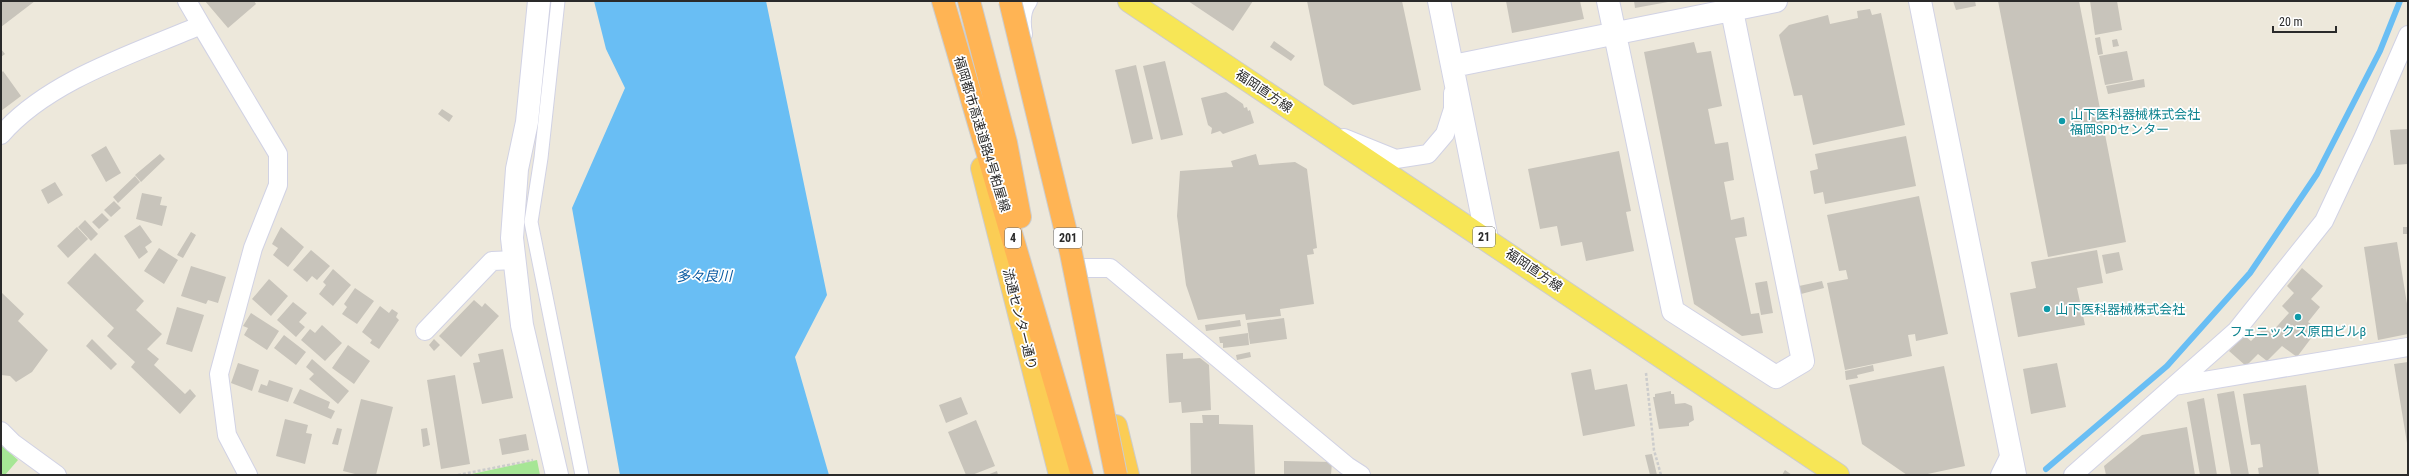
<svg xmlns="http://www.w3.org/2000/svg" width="2409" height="476" font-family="'Roboto Condensed','Noto Sans JP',sans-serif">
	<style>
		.green { fill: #a6e695 }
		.water { fill: #69bef4 }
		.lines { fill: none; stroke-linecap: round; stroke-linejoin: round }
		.stream { stroke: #69bef4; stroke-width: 6 }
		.building { fill: #c8c4bb }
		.pedestrian-casing { stroke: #d1d2e4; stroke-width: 15 }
		.minor-casing { stroke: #d1d2e4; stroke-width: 20 }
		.tertiary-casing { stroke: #d1d2e4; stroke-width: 24 }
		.primary-casing { stroke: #ccc; stroke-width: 24 }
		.trunk-casing { stroke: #ccc; stroke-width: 24 }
		.motorway-casing { stroke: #ccc; stroke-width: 24 }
		.path { stroke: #ccc; stroke-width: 2.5; stroke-dasharray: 3 2; stroke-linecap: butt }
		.pedestrian { stroke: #fff; stroke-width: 13 }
		.minor { stroke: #fff; stroke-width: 18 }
		.tertiary { stroke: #fff; stroke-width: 22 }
		.primary { stroke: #f7e656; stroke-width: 22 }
		.trunk { stroke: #fbcd55; stroke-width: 22 }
		.motorway { stroke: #ffb454; stroke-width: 22 }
		.motorway-bridge-casing { stroke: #ccc; stroke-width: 24; stroke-linecap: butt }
		.motorway-bridge { stroke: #ffb454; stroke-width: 22 }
		.culture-dot { fill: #0f9aa8; stroke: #fff; stroke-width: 1.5 }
		.labels { text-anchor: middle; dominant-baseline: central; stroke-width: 3.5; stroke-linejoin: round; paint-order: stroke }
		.shield { fill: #fff; stroke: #6a6a6a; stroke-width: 1 }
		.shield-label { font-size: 12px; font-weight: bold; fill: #2a2a2a }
		.street-label { font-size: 13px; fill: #2a2a2a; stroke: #fff }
		.culture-label { font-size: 13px; fill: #0d838f; stroke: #fff; text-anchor: start }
		.water-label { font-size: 14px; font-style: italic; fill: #0759a1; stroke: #fff }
	</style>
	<rect width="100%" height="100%" fill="#ede8db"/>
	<!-- green -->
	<path class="green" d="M1 445 18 460 5 475H1Z
		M537 460 540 475H467Z"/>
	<!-- water -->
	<path class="water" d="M594 1H766L827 295 795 357 829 475H620L572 208 625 88 606 49Z"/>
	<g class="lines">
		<!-- stream -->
		<path class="stream" d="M2046 469 2167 366 2250 273 2317 174 2380 51 2400 1"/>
	</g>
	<!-- building -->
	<path class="building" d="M1 1H35L1 27Z
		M205 1H254L256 4 228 28Z
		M1188 1H1253L1233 31Z
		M1307 1H1402L1421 90 1353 105 1324 85Z
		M1506 1H1580L1584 19 1512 33Z
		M1634 1H1668V2L1635 8Z
		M1953 1H1975L1976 6 1956 10Z
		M1998 1H2079L2126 242 2048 257Z
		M2090 1H2117L2122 30 2095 35Z
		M1870 9 1872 15 1881 13 1905 125 1813 145 1802 95 1794 96 1779 35 1789 25 1828 15 1830 24 1858 18 1857 11Z
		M2100 37 2103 54 2098 55 2095 38Z
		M2117 39 2119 46 2113 47 2112 40Z
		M1274 41 1295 56 1291 61 1270 47Z
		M1694 42 1697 53 1711 51 1722 106 1708 109 1715 144 1728 142 1734 180 1724 182 1731 220 1744 217 1747 236 1735 238 1751 314 1759 313 1763 333 1742 336 1694 304 1644 52Z
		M1 49 5 54 1 57Z
		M2127 51 2133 80 2105 85 2099 56Z
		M1165 61 1183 135 1161 140 1143 66Z
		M1136 65 1153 139 1132 144 1115 70Z
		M3 71 21 96 1 111V73Z
		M2144 79 2145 87 2108 94 2106 86Z
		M1226 92 1243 104 1244 108 1247 107 1248 111 1250 110 1254 123 1223 134 1220 131 1211 134 1212 128 1208 125 1201 98Z
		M442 109 453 116 449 122 438 114Z
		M2408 129V164L2394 165 2390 130Z
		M1906 136 1916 186 1825 204 1823 192 1814 194 1810 171 1818 169 1815 154Z
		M106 146 121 173 106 182 91 155Z
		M1619 151 1631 211 1626 212 1634 251 1586 261 1582 242 1561 246 1557 226 1540 229 1528 169Z
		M160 154 165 159 141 182 135 175Z
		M1256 154 1259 165 1295 162 1307 169 1317 248 1313 249 1314 254 1307 255 1314 304 1280 309 1281 316 1246 320 1245 314 1198 320 1186 285 1177 216 1180 171 1233 167 1231 161Z
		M135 176 140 182 118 203 113 197Z
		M55 182 63 195 48 204 41 190Z
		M142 193 162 197 160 205 167 206 162 226 136 219Z
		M1919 196 1948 334 1916 341 1915 334 1908 335 1912 356 1845 370 1827 283 1848 279 1846 270 1839 271 1827 215Z
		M114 201 121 208 111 217 104 210Z
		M102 213 109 220 99 229 92 222Z
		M85 220 98 234 91 241 78 227Z
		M140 225 152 242 145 247 148 252 139 259 124 236Z
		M77 227 88 239 68 258 57 246Z
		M281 227 304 247 288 267 273 255 278 248 272 244Z
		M2403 227H2408V234H2403Z
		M191 232 196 235 183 258 177 255Z
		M2397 242 2408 310V334L2378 340 2364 247Z
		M159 248 178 260 164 284 144 271Z
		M311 250 330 266 317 280 312 276 307 282 293 270Z
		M2097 250 2103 283 2077 288 2085 325 2018 337 2010 293 2036 288 2031 262Z
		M2119 252 2123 270 2106 274 2102 255Z
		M95 253 144 301 136 310 162 334 147 349 159 359 154 365 185 394 190 389 196 396 180 414 131 367 135 362 107 336 114 328 67 283Z
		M191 266 226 277 218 303 208 300 206 304 181 296Z
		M2302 268 2323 286 2311 299 2320 307 2308 322 2318 329 2297 357 2282 346 2267 361 2258 354 2246 366 2229 351 2244 335 2251 341 2264 328 2271 333 2289 313 2282 306 2294 293 2287 286Z
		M333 269 351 285 333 306 319 294 326 285 323 282Z
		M269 279 288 296 271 316 252 299Z
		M1767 281 1773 313 1761 315 1755 283Z
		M1822 281 1824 288 1801 294 1799 286Z
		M355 288 374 301 357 324 342 314 347 307 344 304Z
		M1 292 24 314 18 321 48 350 32 372 16 382 10 376 1 375Z
		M474 300 482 307 485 303 499 316 461 357 439 336Z
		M293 302 307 313 299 322 305 327 296 337 277 320Z
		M380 306 389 313 392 309 398 313 396 317 399 320 379 349 370 343 372 340 362 332Z
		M177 307 204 315 192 352 166 344Z
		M251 313 279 331 267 350 244 335 248 328 243 326Z
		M1284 318 1287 339 1250 344 1247 323Z
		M1240 320 1241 326 1206 331 1205 325Z
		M322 325 342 343 325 361 301 340 310 329 315 333Z
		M1248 333 1249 345 1223 348V343H1220L1219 337Z
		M284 335 306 352 296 365 274 348Z
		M92 339 117 364 111 370 86 346Z
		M434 339 440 345 434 351 429 345Z
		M348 345 370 361 354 384 332 368Z
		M503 349 513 398 482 404 473 363 480 362 478 354Z
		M1250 352 1251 357 1237 360 1236 355Z
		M1183 353V359L1200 358 1209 365 1211 410 1182 413 1181 402 1169 403 1166 354Z
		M312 359 349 391 338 404 309 379 314 374 306 367Z
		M2408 362V443H2407L2394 364Z
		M238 363 259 370 252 391 231 383Z
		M2057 363 2066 407 2031 414 2023 369Z
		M1873 365 1874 371 1857 375 1858 378 1846 380 1845 371Z
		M1944 366 1965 466 1923 475H1907L1862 444 1849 385Z
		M1591 369 1595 390 1627 384 1635 426 1583 436 1571 373Z
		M455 375 470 464 441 469 427 380Z
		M269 380 293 388 288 402 258 392 261 384 267 386Z
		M2306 385 2319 475H2259L2258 468 2263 467 2260 444 2251 445 2243 394Z
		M300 389 330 402 328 408 335 411 331 419 293 403Z
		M1671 391V394H1674L1675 404 1685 403 1692 406 1694 420 1689 423V426L1659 429 1653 397H1655V394Z
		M2234 391 2249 475H2231L2217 394Z
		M961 397 968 414 946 423 939 405Z
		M2204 398 2217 475H2200L2187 402Z
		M361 399 393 407 376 475H359L343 471Z
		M1202 415H1219V424L1253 425 1255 475H1191L1190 423H1203Z
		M285 419 308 425 306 433 312 434 305 464 276 456Z
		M976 420 995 466 972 475H966L948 432Z
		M2187 427 2195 475H2106L2104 466 2142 435Z
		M337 428 342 429 338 445 332 444Z
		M427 428 430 445 423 447 421 429Z
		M526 434 529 450 502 455 499 439Z
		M1652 454 1657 475H1650L1645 455Z
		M1284 461 1332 462 1331 475H1284Z
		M1785 470 1792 475H1782Z
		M997 471 998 475H987Z"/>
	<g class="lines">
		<!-- pedestrian casing -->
		<g class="pedestrian-casing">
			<path id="pedestrian" d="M558 1 541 158 531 222 582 475"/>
		</g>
		<!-- minor casing -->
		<g class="minor-casing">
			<path id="minor" d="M187 1 201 25
				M1023 34C1021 23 1021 10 1028 1
				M1 135C48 80 136 53 201 25L278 154V185L253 248 219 374 227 435 248 475
				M1344 138 1396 159 1428 154 1445 134 1453 109V93
				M1076 268H1110L1347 466 1361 475
				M425 331 492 261 514 260
				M2174 386 2408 347
				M1 431 13 443 57 475
				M2000 475 2011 453
				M2073 475 2236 331 2324 221 2364 136 2408 35"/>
		</g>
		<!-- tertiary casing -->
		<g class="tertiary-casing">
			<path id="tertiary" d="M539 1 527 122 517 169 512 238 522 325 557 475
				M1439 1 1487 239
				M1608 1 1673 311 1776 377 1803 361 1730 1
				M1920 1 2015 475
				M1453 66 1776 1"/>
		</g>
		<!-- primary casing -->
		<g class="primary-casing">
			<path id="primary" d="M1129 1 1838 475"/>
		</g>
		<!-- trunk casing -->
		<g class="trunk-casing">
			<path id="trunk" d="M982 168 1060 475
				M1116 426 1128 475"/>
		</g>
		<!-- motorway casing -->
		<g class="motorway-casing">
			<path id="motorway" d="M943 1 1082 475
				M969 1 1006 143 1020 217"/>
		</g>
		<!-- path -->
		<path class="path" d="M1646 373 1654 450 1661 475
			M458 475 533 460"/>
		<!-- pedestrian -->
		<use href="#pedestrian" class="pedestrian"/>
		<!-- minor -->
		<use href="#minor" class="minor"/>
		<!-- tertiary -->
		<use href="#tertiary" class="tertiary"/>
		<!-- primary -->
		<use href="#primary" class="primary"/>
		<!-- trunk -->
		<use href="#trunk" class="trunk"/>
		<!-- motorway -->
		<use href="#motorway" class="motorway"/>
		<!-- motorway-bridge casing -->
		<g class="motorway-bridge-casing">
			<path id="motorway-bridge" d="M1010 1 1071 253 1116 475"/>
		</g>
		<!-- motorway-bridge -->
		<use href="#motorway-bridge" class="motorway-bridge"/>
	</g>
	<!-- markers -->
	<g class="culture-dot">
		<circle cx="2062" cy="121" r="4"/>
		<circle cx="2047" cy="309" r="4"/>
		<circle cx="2298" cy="317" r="4"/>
	</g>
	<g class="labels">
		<!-- shield labels -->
		<g class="shield">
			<rect x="1473" y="227" width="22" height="20" rx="3"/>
			<rect x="1005" y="228" width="16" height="20" rx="3"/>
			<rect x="1054" y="228" width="28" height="20" rx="3"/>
		</g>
		<g class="shield-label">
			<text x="1484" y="237">21</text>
			<text x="1013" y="238">4</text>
			<text x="1068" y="238">201</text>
		</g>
		<!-- street labels -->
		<g class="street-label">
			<text transform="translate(1264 91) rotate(34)">福岡直方線</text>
			<text transform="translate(982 134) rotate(73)">福岡都市高速道路4号粕屋線</text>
			<text transform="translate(1534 270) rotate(34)">福岡直方線</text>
			<text transform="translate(1020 319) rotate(76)">流通センター通り</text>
		</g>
		<!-- culture labels -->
		<g class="culture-label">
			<text x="2070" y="114">山下医科器械株式会社<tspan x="2070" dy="15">福岡SPDセンター</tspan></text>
			<text x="2055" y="309">山下医科器械株式会社</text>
			<text x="2298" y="331" text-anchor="middle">フェニックス原田ビルβ</text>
		</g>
		<!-- water labels -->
		<g class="water-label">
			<text x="704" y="276">多々良川</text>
		</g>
	</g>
	<!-- border -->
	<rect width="2409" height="476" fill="none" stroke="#2a2a2a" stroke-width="4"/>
	<!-- scale -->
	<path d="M2273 26v6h63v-6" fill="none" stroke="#2a2a2a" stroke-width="2"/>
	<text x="2279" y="26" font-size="12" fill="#2a2a2a" stroke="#ffffff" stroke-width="3" paint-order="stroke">20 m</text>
</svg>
